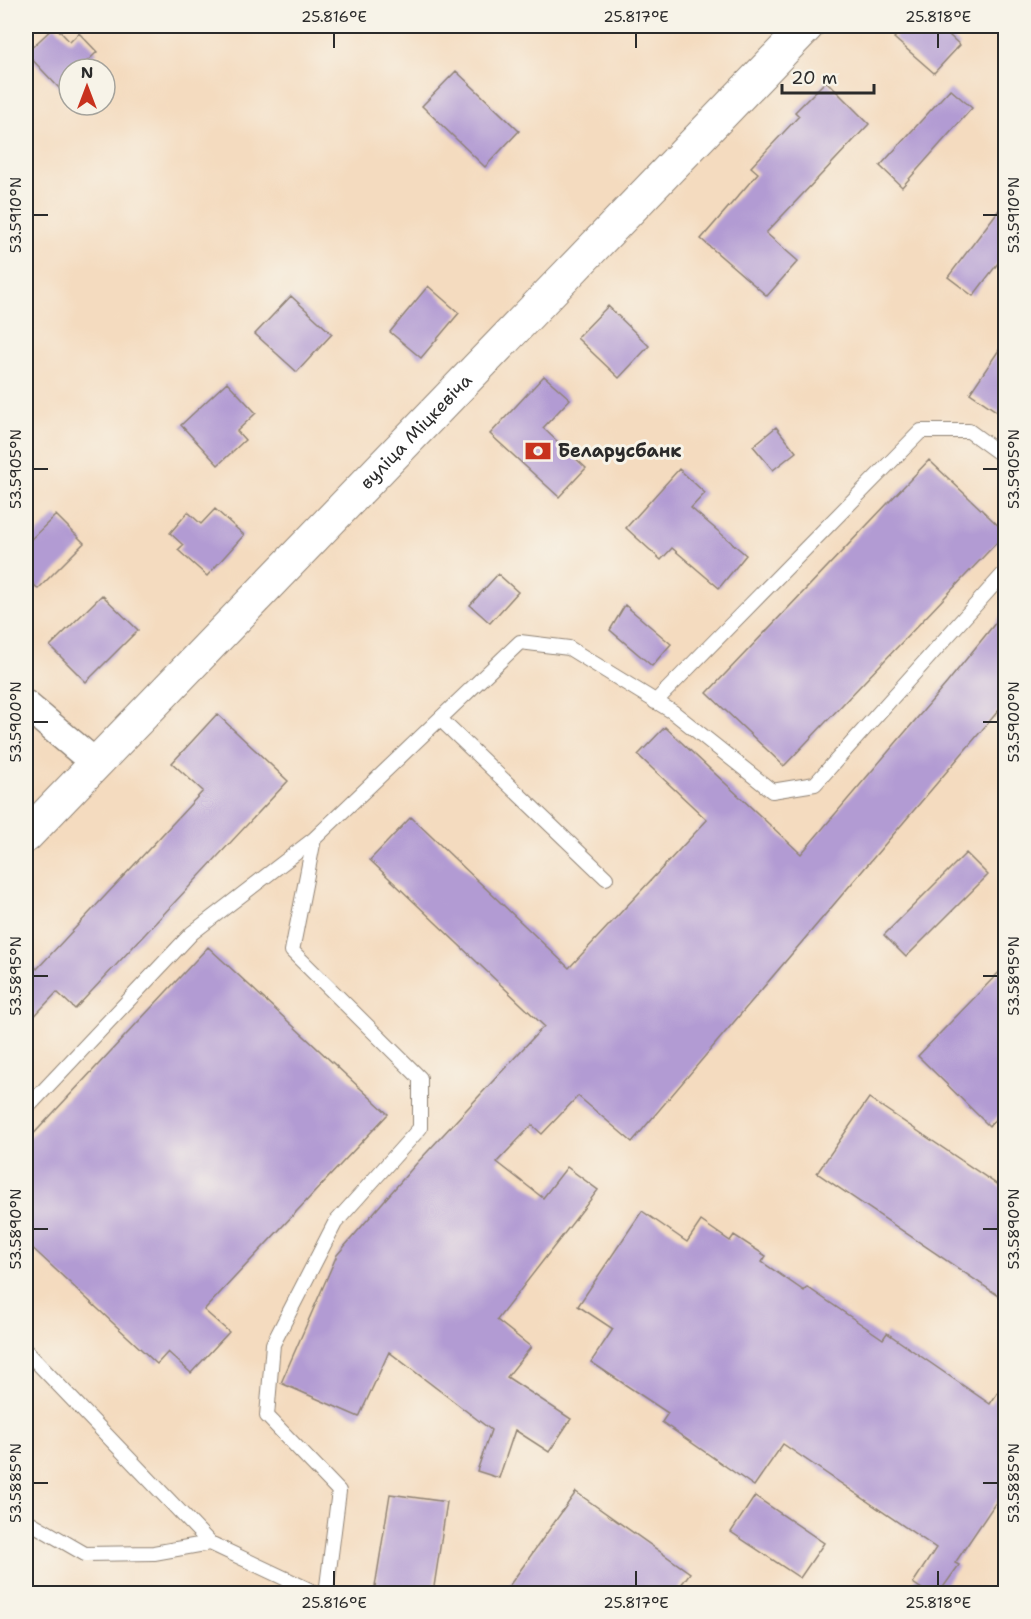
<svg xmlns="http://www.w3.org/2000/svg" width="1031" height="1619" font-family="'Shantell Sans',sans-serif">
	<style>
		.building { fill: #b29bd3 }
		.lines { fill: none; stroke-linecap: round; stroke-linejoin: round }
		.service-casing { stroke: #908375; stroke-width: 16 }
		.minor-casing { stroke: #908375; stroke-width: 31 }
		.tertiary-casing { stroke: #908375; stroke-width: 35 }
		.service { stroke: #fff; stroke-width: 14 }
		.minor { stroke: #fff; stroke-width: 28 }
		.tertiary { stroke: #fff; stroke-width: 33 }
		.ticks { fill: none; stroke: #2b2b2b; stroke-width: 2 }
		.labels { text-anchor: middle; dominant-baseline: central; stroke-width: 6; stroke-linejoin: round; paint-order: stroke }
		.street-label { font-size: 18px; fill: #2b2b2b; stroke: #f7f3e8 }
		.poi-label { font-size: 18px; font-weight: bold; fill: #2b2b2b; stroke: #f7f3e8; text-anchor: start }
		.neatline { fill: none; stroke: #2b2b2b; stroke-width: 2 }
		.ticks-label { font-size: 15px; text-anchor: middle; fill: #2b2b2b }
	</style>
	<rect width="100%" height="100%" fill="#f7f3e8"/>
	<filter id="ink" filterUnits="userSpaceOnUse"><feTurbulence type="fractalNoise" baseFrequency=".0167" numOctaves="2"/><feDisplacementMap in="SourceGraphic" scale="12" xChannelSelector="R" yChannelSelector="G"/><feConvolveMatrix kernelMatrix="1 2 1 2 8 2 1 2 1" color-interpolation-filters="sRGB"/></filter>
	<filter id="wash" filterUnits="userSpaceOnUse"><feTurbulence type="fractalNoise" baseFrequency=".008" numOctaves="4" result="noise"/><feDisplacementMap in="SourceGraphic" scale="24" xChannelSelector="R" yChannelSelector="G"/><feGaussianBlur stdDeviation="1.35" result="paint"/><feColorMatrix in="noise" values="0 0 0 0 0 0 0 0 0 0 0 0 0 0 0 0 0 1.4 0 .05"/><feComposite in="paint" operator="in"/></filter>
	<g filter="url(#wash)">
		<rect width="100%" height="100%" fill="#f4dbbf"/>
		<g id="blocks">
			<!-- building -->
			<path class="building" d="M55 26 70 42 79 33 97 52 79 69H69V78L59 88 26 53Z
				M905 26H939L960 45 934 73 894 38Z
				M456 71 519 131 485 167 422 106Z
				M826 81 869 124 766 233 798 261 767 296 701 239 758 173 751 167 799 116 795 112Z
				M950 89 972 108 902 187 880 166Z
				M1005 202V254L973 296 948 277Z
				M428 286 459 313 421 358 390 332Z
				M291 296 332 334 297 372 255 334Z
				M608 306 649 346 619 378 577 338Z
				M1005 341V417L970 393Z
				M544 376 570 399 543 428 586 468 559 497 490 434Z
				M227 382 256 413 237 431 245 440 218 465 181 425Z
				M776 427 796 452 773 470 753 446Z
				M929 460 1005 532V534L784 766 707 693Z
				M679 469 705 493 691 508 746 555 719 588 672 548 661 560 626 528Z
				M215 509 244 535 207 576 178 550 183 545 170 533 188 512 201 524Z
				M56 515 84 543 38 589 26 576V544Z
				M498 574 518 592 490 623 470 605Z
				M102 595 138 630 86 682 50 646Z
				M625 605 671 644 652 666 610 630Z
				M1005 611V703L632 1142 578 1096 542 1134 532 1125 497 1162 543 1198 567 1167 598 1190 497 1320 531 1347 507 1377 571 1419 549 1452 515 1430 499 1478 477 1471 491 1430 389 1352 359 1417 281 1383 337 1255 416 1164 544 1026 370 860 411 817 569 968 707 820 638 755 665 727 801 854 947 683Z
				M217 714 288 781 75 1009 57 992 26 1025V958L37 969 203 791 172 763Z
				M966 853 988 875 906 957 884 935Z
				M208 947 388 1114 204 1310 229 1332 191 1373 168 1352 157 1364 26 1242V1142Z
				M1005 966V1109L989 1126 918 1056Z
				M869 1098 1005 1190V1300L817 1173Z
				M642 1211 687 1242 701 1221 730 1241 734 1235 766 1256 762 1262 804 1291 807 1287 883 1339 887 1333 990 1404 1005 1382V1489L955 1563 959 1565 939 1593H928L913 1583 936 1548 783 1444 754 1486 662 1422 668 1413 591 1362 613 1329 578 1306Z
				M576 1492 690 1573 675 1593H504Z
				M390 1494 447 1502 433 1593H374Z
				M755 1496 824 1543 800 1578 731 1532Z"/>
		</g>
	</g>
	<g filter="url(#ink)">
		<use href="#blocks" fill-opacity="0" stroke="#908375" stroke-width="1.5"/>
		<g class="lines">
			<!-- service casing -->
			<g class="service-casing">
				<path id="service" d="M655 702 921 431H969L1006 458
					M440 719 606 878
					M26 1109 192 933 314 839
					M26 1351 210 1543
					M26 1520 85 1554 154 1553 210 1543 318 1594
					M326 1594 339 1491 267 1416 273 1344 335 1223 420 1128V1078L292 951 314 839 520 642 569 648 673 712 772 791 815 784 1006 571"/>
			</g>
			<!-- minor casing -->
			<g class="minor-casing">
				<path id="minor" d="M26 705 95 763"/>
			</g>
			<!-- tertiary casing -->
			<g class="tertiary-casing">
				<g id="tertiary">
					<path id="s1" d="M26 836 807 26"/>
				</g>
			</g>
			<!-- service -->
			<use href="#service" class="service"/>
			<!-- minor -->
			<use href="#minor" class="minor"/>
			<!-- tertiary -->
			<use href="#tertiary" class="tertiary"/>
		</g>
	</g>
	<!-- ticks -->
	<path class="ticks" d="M334 33V48M636 33V48M938 33V48M33 215H48M983 215H998M33 469H48M983 469H998M33 722H48M983 722H998M33 976H48M983 976H998M33 1229H48M983 1229H998M33 1483H48M983 1483H998M334 1571V1586M636 1571V1586M938 1571V1586"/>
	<!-- icons -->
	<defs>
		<g id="bank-bare" transform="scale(2.07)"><path d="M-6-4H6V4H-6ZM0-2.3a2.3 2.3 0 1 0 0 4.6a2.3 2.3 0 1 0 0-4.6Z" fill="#c8321e" stroke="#f7f3e8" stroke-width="2.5" paint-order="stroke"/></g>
	</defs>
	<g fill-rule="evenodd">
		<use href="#bank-bare" x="538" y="451"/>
	</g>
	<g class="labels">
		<!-- street labels -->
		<g class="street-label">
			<text stroke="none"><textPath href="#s1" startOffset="562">вуліца Міцкевіча</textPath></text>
		</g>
		<!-- poi labels -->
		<g class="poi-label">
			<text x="558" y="451">Беларусбанк</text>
		</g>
	</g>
	<!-- margin -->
	<rect width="1031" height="1619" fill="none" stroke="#f7f3e8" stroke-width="66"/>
	<!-- north arrow -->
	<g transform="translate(87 87)"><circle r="28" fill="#f7f3e8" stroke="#a5a39c" stroke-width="1.5"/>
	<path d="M0-4.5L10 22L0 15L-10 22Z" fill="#c8321e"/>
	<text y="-9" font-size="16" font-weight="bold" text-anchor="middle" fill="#2b2b2b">N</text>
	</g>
	<!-- scale -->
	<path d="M782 84v9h92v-9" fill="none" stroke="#2b2b2b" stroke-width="3"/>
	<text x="791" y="84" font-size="18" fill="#2b2b2b" stroke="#f7f3e8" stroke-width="4.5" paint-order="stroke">20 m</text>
	<rect x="33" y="33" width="965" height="1553" class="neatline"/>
	<g class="ticks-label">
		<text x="334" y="22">25.816°E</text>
		<text x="636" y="22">25.817°E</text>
		<text x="938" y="22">25.818°E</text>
		<text transform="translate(16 215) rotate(-90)" y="5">53.5910°N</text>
		<text transform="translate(1014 215) rotate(-90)" y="5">53.5910°N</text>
		<text transform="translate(16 469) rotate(-90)" y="5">53.5905°N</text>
		<text transform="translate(1014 469) rotate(-90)" y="5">53.5905°N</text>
		<text transform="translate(16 722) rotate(-90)" y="5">53.5900°N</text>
		<text transform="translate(1014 722) rotate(-90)" y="5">53.5900°N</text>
		<text transform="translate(16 976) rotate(-90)" y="5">53.5895°N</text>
		<text transform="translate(1014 976) rotate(-90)" y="5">53.5895°N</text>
		<text transform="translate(16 1229) rotate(-90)" y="5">53.5890°N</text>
		<text transform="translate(1014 1229) rotate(-90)" y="5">53.5890°N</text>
		<text transform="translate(16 1483) rotate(-90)" y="5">53.5885°N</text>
		<text transform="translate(1014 1483) rotate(-90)" y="5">53.5885°N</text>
		<text x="334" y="1608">25.816°E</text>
		<text x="636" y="1608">25.817°E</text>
		<text x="938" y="1608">25.818°E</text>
	</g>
</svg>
